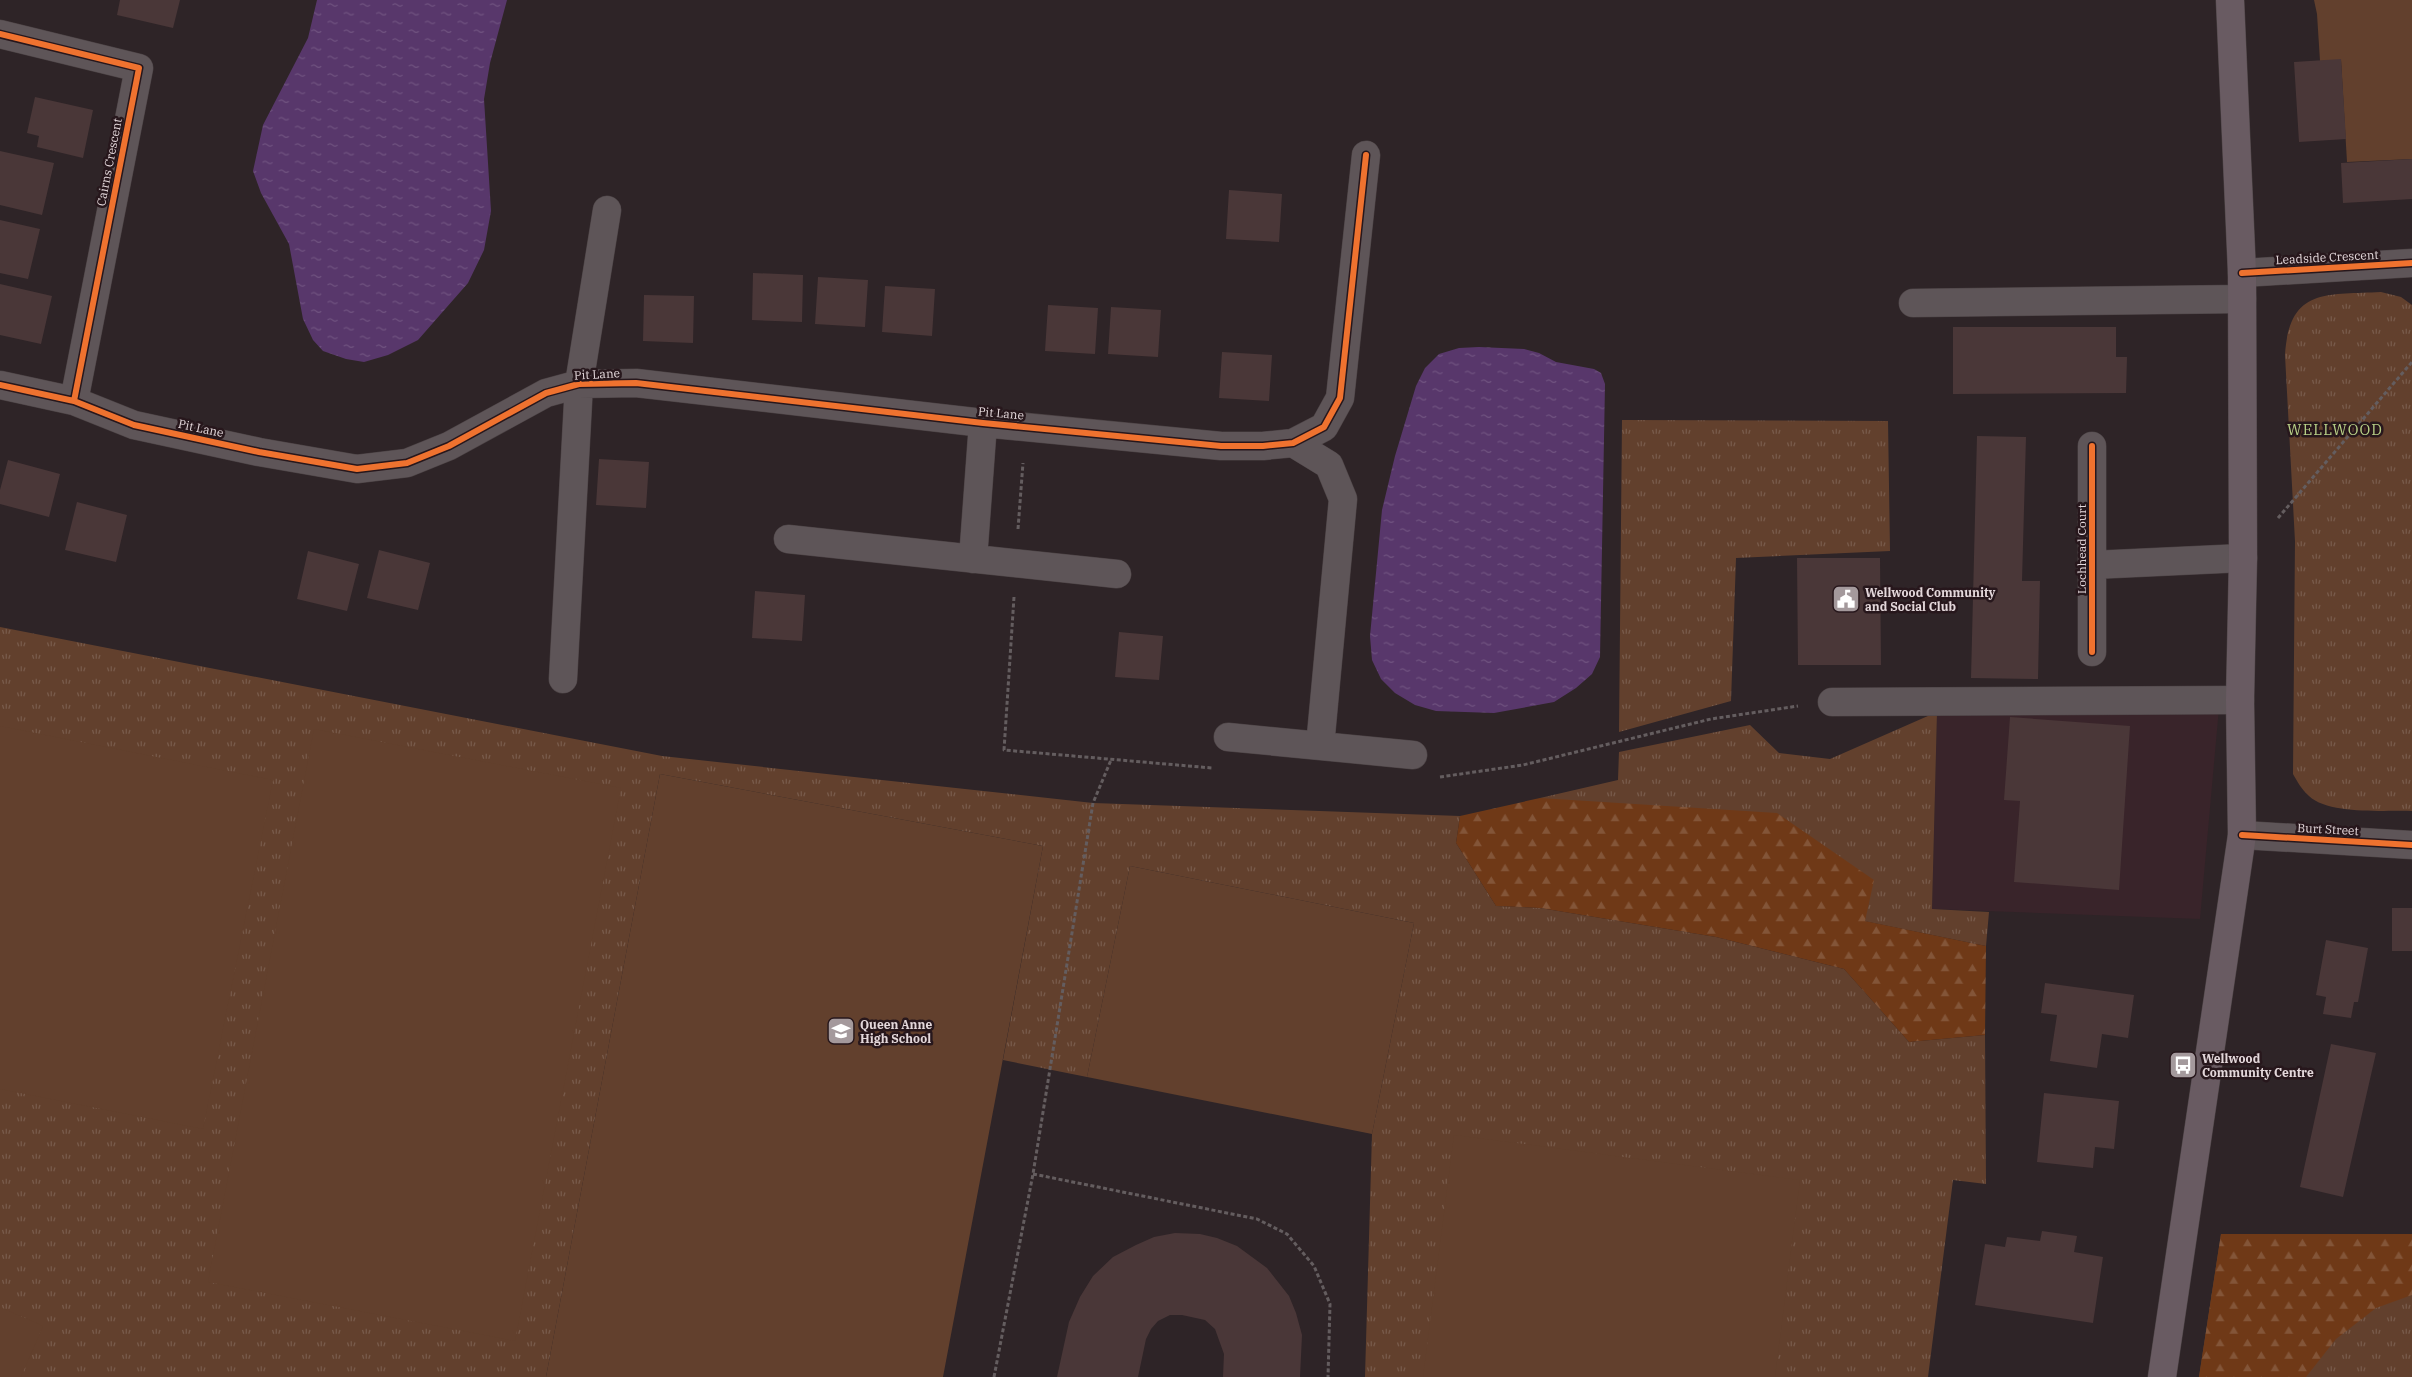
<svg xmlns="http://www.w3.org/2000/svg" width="2412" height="1377" font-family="'IBM Plex Serif',serif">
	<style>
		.built { fill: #39242a }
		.grass { fill: url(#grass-tufts) }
		.forest { fill: url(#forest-firs) }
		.garden { fill: #62402d }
		.water { fill: url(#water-ripples) }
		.building { fill: #4a3738 }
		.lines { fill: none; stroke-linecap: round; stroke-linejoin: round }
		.minor-casing { stroke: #4b4244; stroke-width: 29 }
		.major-casing { stroke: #4b4244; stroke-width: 29 }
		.path { stroke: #645d5f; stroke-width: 3; stroke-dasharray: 4 2.5; stroke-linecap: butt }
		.minor { stroke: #5e5558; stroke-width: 28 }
		.major { stroke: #695b62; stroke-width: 28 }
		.cycleway-casing { stroke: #27171c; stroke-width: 9 }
		.cycleway { stroke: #ef722f; stroke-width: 6 }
		.labels { text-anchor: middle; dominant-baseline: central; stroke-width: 5; stroke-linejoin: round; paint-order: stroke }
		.street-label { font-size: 12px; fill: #e4d8db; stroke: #27171c }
		.poi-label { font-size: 12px; font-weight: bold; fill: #e4d8db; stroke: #27171c; text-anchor: start }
		.quarter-label { font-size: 15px; letter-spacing: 1px; fill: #b9d187; stroke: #27171c }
	</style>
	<defs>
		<pattern id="grass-tufts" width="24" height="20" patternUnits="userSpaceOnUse" patternTransform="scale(1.25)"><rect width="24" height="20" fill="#62402d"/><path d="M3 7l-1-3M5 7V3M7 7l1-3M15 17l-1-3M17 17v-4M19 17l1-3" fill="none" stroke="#785b4b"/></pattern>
		<pattern id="forest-firs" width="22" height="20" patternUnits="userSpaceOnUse" patternTransform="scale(1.25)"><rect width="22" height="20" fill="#6f3917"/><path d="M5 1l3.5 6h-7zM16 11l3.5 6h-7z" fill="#835538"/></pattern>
		<pattern id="water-ripples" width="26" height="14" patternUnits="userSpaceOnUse" patternTransform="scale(1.25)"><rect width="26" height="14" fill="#58376b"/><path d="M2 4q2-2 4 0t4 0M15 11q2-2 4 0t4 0" fill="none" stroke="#705380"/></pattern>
	</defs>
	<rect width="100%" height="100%" fill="#2e2427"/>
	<!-- built -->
	<path class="built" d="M2219 708 2200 919 1932 909 1937 712Z"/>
	<!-- grass -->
	<path class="grass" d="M2381 292 2401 297 2412 305V811C2385 810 2329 815 2309 796 2302 790 2297 781 2293 774L2295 541 2285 355C2289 287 2327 295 2381 292Z
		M1622 420 1888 421 1890 551 1736 558 1731 701 1619 732Z
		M0 627 662 756 1093 803 1460 816 1456 843 1496 906 1540 908 1716 937 1844 969 1909 1042 1985 1035 1986 1184 1953 1180 1928 1377H1365L1372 1134 1414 923 1130 866 1087 1077 1003 1060 1043 846 660 774 546 1377H0Z
		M1937 712 1932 909 1989 912 1986 946 1864 921 1540 798 1618 780 1619 752 1750 725 1779 753 1830 759Z
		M2221 1234H2412V1377H2199Z"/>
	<!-- forest -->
	<path class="forest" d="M1540 798 1777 813 1874 880 1865 921 1986 946 1985 1035 1909 1042 1844 969 1716 937 1540 908 1496 906 1456 843 1460 816Z
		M2221 1234H2412V1295L2376 1308 2336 1339 2306 1377H2199Z"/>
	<!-- garden -->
	<path class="garden" d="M2314 0H2412V159L2347 162 2341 60 2320 61 2317 14Z
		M0 726 273 780 203 1129 0 1089Z
		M314 729 621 788 515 1341 208 1282Z
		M660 774 1043 846 943 1377H546Z
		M1130 866 1414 923 1372 1134 1087 1077Z
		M1454 1135 1800 1180 1775 1377H1423Z
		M0 1307 43 1326 21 1377H0Z"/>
	<!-- water -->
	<path class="water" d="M317 0H507L490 63 484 99 491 211 484 250 468 283 418 340 388 355 364 362 346 359 323 351 313 340 303 319 289 244 261 193 253 171 263 125 308 38Z
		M1479 347 1524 349 1539 353 1556 362 1594 369 1601 373 1605 384 1600 657 1592 674 1576 688 1554 702 1494 713 1436 711 1415 705 1395 693 1381 679 1372 660 1370 636 1382 510 1395 456 1416 386 1425 368 1439 354 1459 348Z"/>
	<!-- building -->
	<path class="building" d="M120 0H180L173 28 117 15Z
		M2341 59 2346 139 2299 142 2294 62Z
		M35 97 93 110 83 158 37 147 39 136 27 133Z
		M0 151 54 163 42 215 0 205Z
		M2412 159V199L2343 203 2341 163Z
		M1229 190 1282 194 1279 242 1226 239Z
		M0 220 40 229 28 279 0 273Z
		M753 273 803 275 802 322 752 320Z
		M818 277 868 280 865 327 815 324Z
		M0 284 52 296 41 344 0 335Z
		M885 286 935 289 932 336 882 332Z
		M644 295 694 296 693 343 643 341Z
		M1048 305 1098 308 1095 354 1045 351Z
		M1111 307 1161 310 1158 357 1108 354Z
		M1953 327H2116V357H2127L2126 393 1953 394Z
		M1222 352 1272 355 1269 401 1219 398Z
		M1977 436 2026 437 2022 581H2040L2038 679 1971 678Z
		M599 459 649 462 646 508 596 505Z
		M8 460 60 474 49 517 0 504V490Z
		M77 502 127 515 116 562 65 550Z
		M379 550 430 563 418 610 367 598Z
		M308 551 359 564 347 611 297 599Z
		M1797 558H1880L1881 665H1798Z
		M755 591 805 595 802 641 752 638Z
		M1119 632 1163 636 1159 680 1115 677Z
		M2010 717 2130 726 2119 890 2014 882 2020 801 2004 800Z
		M2392 908H2412V951H2392Z
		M2326 940 2368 948 2358 1002H2354L2351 1018 2323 1014 2326 997 2316 995Z
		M2045 983 2134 995 2128 1038 2102 1034 2097 1068 2050 1061 2057 1015 2041 1013Z
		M2331 1044 2376 1053 2343 1197 2300 1187Z
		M2044 1093 2119 1101 2114 1149 2095 1147 2093 1168 2037 1162Z
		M2042 1231 2077 1236 2074 1252 2103 1257 2093 1323 1975 1305 1985 1244 2005 1247 2007 1237 2040 1241Z
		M1175 1233 1200 1234 1217 1238 1237 1246 1267 1268 1289 1296 1296 1313 1302 1335 1300 1377H1223L1224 1354 1215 1329 1205 1320 1182 1315H1170L1158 1321 1151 1329 1146 1339 1138 1377H1057L1069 1322 1080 1297 1093 1276 1113 1257 1136 1245 1154 1237Z"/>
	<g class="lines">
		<!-- minor casing -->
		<g class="minor-casing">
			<path id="minor" d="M0 34 139 68 74 401
				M2242 273 2412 263
				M1913 303 2242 299
				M0 385 74 401 134 425 259 452 357 469 407 463 449 446 546 393 579 384 636 383 983 423 1221 446H1263L1293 443 1324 427 1340 398 1366 155
				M1293 443 1329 465 1343 499 1320 746
				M788 539 1117 574
				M973 559 983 423
				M2092 565 2243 558
				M2092 652V446
				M563 679 579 384 607 210
				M1832 702 2240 700
				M1228 737 1413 755
				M2242 835 2412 845"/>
		</g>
		<!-- major casing -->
		<g class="major-casing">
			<path id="major" d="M2162 1377 2242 835 2240 700 2243 558 2242 273 2230 0"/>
		</g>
		<!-- path -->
		<path class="path" d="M2278 518 2412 362
			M1018 529 1023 463
			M1014 597 1004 750 1212 768
			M1440 777 1523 765 1711 719 1798 706
			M1033 1174 1257 1219 1287 1234 1314 1266 1330 1304 1328 1377
			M994 1377 1033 1174 1093 803 1111 760"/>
		<!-- minor -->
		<use href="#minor" class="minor"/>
		<!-- major -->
		<use href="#major" class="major"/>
		<!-- cycleway casing -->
		<g class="cycleway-casing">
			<path id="cycleway" d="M0 34 139 68 74 401
				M2242 273 2412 263
				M0 385 74 401 134 425 259 452 357 469 407 463 449 446 546 393 579 384 636 383 983 423 1221 446H1263L1293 443 1324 427 1340 398 1366 155
				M2092 652V446
				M2242 835 2412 845"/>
		</g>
		<!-- cycleway -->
		<use href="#cycleway" class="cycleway"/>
	</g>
	<!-- icons -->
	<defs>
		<g id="civic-square" transform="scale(1.4375)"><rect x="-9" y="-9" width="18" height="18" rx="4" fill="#a4999c" stroke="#27171c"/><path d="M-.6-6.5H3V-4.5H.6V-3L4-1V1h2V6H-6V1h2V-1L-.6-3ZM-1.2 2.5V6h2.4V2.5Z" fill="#fff"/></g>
		<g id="school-square" transform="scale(1.4375)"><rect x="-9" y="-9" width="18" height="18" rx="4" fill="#a4999c" stroke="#27171c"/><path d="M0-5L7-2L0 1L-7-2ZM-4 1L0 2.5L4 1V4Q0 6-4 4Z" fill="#fff"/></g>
		<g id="bus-square" transform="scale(1.4375)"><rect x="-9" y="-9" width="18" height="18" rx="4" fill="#a4999c" stroke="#27171c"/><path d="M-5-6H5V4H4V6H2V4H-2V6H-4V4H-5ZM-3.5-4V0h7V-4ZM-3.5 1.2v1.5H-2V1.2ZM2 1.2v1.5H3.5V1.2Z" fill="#fff"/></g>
	</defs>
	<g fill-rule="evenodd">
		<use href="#civic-square" x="1846" y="599"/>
		<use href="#school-square" x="841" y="1031"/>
		<use href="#bus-square" x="2183" y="1065"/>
	</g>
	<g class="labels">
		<!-- street labels -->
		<g class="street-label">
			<text transform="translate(109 162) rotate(-79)">Cairns Crescent</text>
			<text transform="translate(2327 257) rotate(-3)">Leadside Crescent</text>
			<text transform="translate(597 374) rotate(-3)">Pit Lane</text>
			<text transform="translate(1001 413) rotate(5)">Pit Lane</text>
			<text transform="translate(201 428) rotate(12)">Pit Lane</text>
			<text transform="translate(2081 549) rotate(-90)">Lochhead Court</text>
			<text transform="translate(2328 829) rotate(3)">Burt Street</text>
		</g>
		<!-- poi labels -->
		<g class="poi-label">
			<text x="1865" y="592">Wellwood Community<tspan x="1865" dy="14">and Social Club</tspan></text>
			<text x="860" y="1024">Queen Anne<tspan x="860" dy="14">High School</tspan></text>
			<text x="2202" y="1058">Wellwood<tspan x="2202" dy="14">Community Centre</tspan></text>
		</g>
		<!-- quarter labels -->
		<g class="quarter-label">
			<text x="2335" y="429">WELLWOOD</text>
		</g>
	</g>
</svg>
